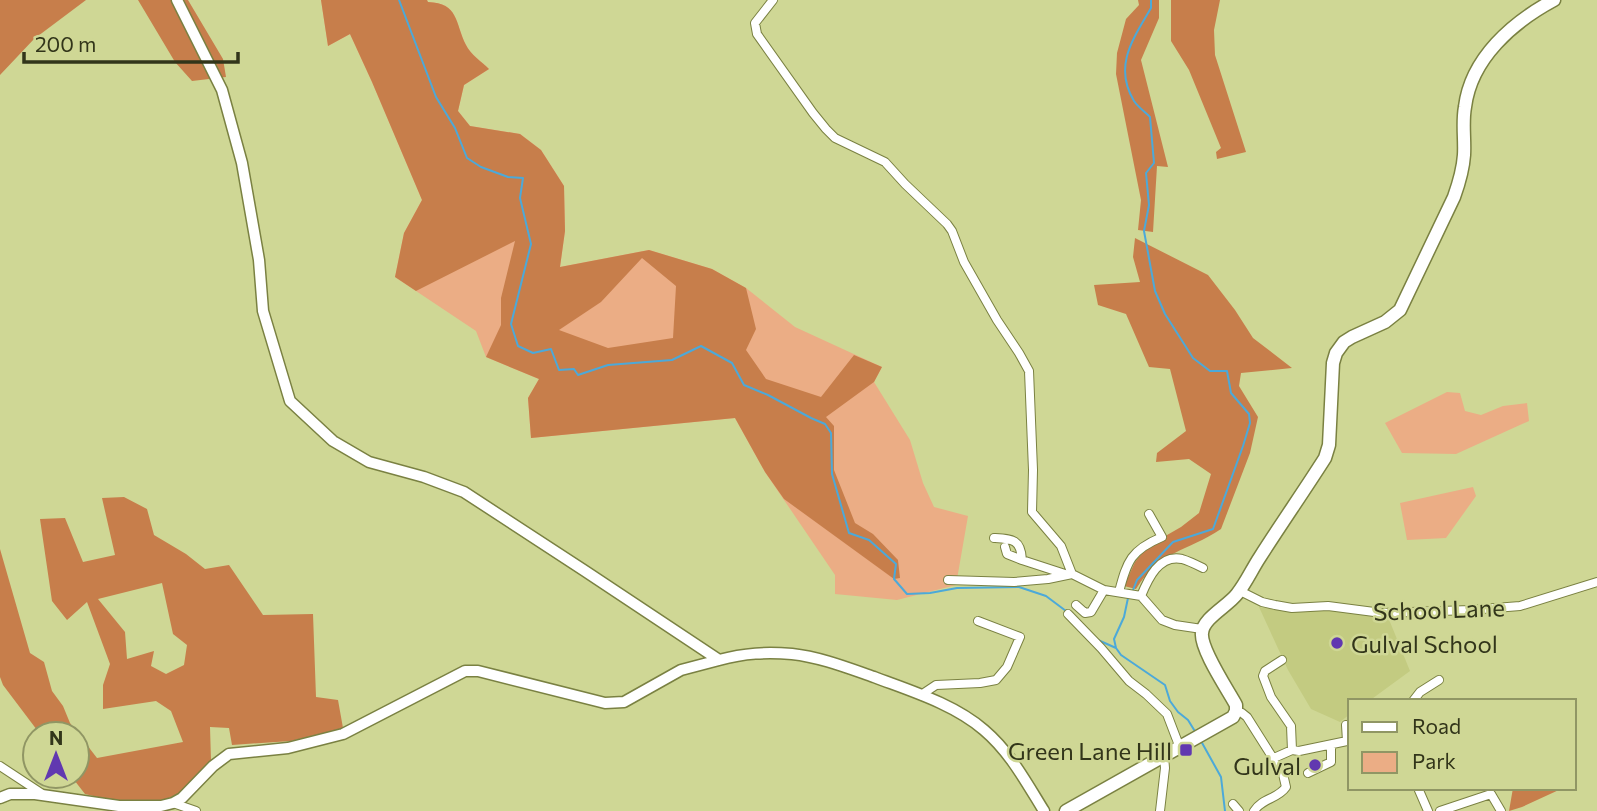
<svg xmlns="http://www.w3.org/2000/svg" width="1597" height="811" font-family="Commissioner,sans-serif">
	<style>
		.built { fill: #c3cb81 }
		.green { fill: #ebad85 }
		.forest { fill: #c77e4b; fill-rule: evenodd }
		.lines { fill: none; stroke-linecap: round; stroke-linejoin: round }
		.stream { stroke: #4ca9d9; stroke-width: 2 }
		.minor-casing { stroke: #7a8142; stroke-width: 10 }
		.tertiary-casing { stroke: #7a8142; stroke-width: 13 }
		.secondary-casing { stroke: #7a8142; stroke-width: 15 }
		.minor { stroke: #fff; stroke-width: 8 }
		.tertiary { stroke: #fff; stroke-width: 10 }
		.secondary { stroke: #fff; stroke-width: 12 }
		.poi-dot { fill: #6138b0; stroke: #cfd795; stroke-width: 2.5 }
		.labels { text-anchor: middle; dominant-baseline: central; stroke-width: 5; stroke-linejoin: round; paint-order: stroke }
		.street-label { font-size: 24px; fill: #32351a; stroke: #cfd795 }
		.poi-label { font-size: 24px; fill: #32351a; stroke: #cfd795; text-anchor: end }
	</style>
	<rect width="100%" height="100%" fill="#cfd795"/>
	<!-- built -->
	<path class="built" d="M1259 607 1291 611 1339 610 1367 616 1388 617 1410 671 1369 701H1350V714L1340 722 1311 709 1288 670Z"/>
	<!-- green -->
	<path class="green" d="M321 0H427L428 2C459 3 455 23 466 45 470 54 482 62 489 69L464 85 458 111 470 126 520 134 541 150 564 186 565 231 560 267 649 250 712 269 746 288 795 327 882 367 874 382 910 440 923 483 934 507 968 516 956 585 897 600 835 594V575L765 472 735 418 531 438 528 398 539 379 486 357 476 331 395 277 404 233 422 200 372 82 350 34 328 46Z
		M1447 392 1460 393 1465 411 1481 415 1503 406 1527 403 1529 421 1456 454 1402 453 1385 423Z
		M1473 487 1476 496 1446 538 1407 540 1400 503Z"/>
	<!-- forest -->
	<path class="forest" d="M0 0H86L34 39 0 75Z
		M138 0H188L223 59 226 77 192 81 175 62Z
		M321 0H427L428 2C459 3 455 23 466 45 470 54 482 62 489 69L464 85 458 111 470 126 520 134 541 150 564 186 565 231 560 267 649 250 712 269 746 288 756 329 746 350 766 379 821 397 854 355 882 367 874 382 826 417 834 426V470L855 523 873 534 898 560 900 578 894 579 784 499 765 472 735 418 531 438 528 398 539 379 486 357 501 325V298L515 241 416 291 395 277 404 233 422 200 372 82 350 34 328 46ZM642 258 676 286 673 338 608 348 559 330 601 302Z
		M1138 0H1159V18L1141 60 1168 167 1157 166 1153 232 1138 230 1141 200 1116 74 1117 53 1126 19 1139 5Z
		M1171 0H1220L1214 30 1215 55 1246 152 1217 159 1216 152 1221 148 1189 70 1171 41Z
		M1135 238 1208 275 1235 310 1253 338 1292 368 1241 373 1239 386 1258 417 1250 453 1221 529C1187 552 1160 550 1136 589L1124 586 1135 562 1148 546 1181 527 1199 513 1211 474 1189 459 1156 462 1157 453 1186 431 1170 369 1149 367 1126 314 1098 305 1094 285 1140 282 1133 257Z
		M124 497 147 509 154 535 186 554 205 569 229 565 263 615 313 614 316 697 338 700 343 728 291 741 232 745 229 728 210 727 211 761 183 791 165 800 119 802 85 794 71 776H77V734H40L3 685 0 677V549L30 653 44 662 52 691 63 706 70 723 97 758 183 742 171 711 156 701 103 709V685L110 664 87 602 67 620 52 601 40 519 65 518 83 562 115 555 102 498ZM162 583 173 634 187 645 184 665 166 674 151 666 154 651 127 659 125 632 98 599Z
		M1513 788H1560L1561 789 1522 807 1509 811Z"/>
	<g class="lines">
		<!-- stream -->
		<path class="stream" d="M399 0 436 97 455 128 467 158 481 167 508 177 523 178 520 198 531 244 511 324 518 346 533 353 551 349 559 370 574 369 578 375 608 365 672 360 701 346 732 363 744 385 768 395 811 418 825 424 831 433 832 474 849 533 869 540 896 564 894 579 907 594 930 593 957 588 1019 587 1046 596 1066 611
			M1133 590 1137 580 1173 542 1213 529 1243 446 1250 423 1249 414 1231 393 1227 371H1210L1193 358 1165 314 1155 291 1144 231 1149 205 1146 173 1154 163 1150 117C1145 112 1138 107 1134 101 1113 66 1133 39 1151 8V0
			M1128 598 1124 617 1114 639 1116 648 1121 655 1165 685 1170 701 1178 712 1188 720 1196 733
			M1098 640 1116 648
			M1201 741 1221 777 1225 811"/>
		<!-- minor casing -->
		<g class="minor-casing">
			<path id="minor" d="M773 0 755 23 757 34 813 113 826 129 835 138 885 162 905 184 947 224 952 231 964 262 997 320 1019 353 1029 371 1033 470 1032 512 1061 546 1072 574
				M994 538C1012 539 1021 539 1022 560L1065 574
				M1005 547 1007 554 1022 560
				M1072 574 1104 590 1141 596 1162 620 1175 625 1202 629
				M948 580 1014 582 1048 579 1072 574
				M1240 591 1262 602 1275 605 1292 608 1328 606 1382 613 1470 610 1520 606 1597 582
				M1119 592C1127 561 1131 550 1162 537L1149 514
				M1141 596C1148 579 1159 554 1182 559 1189 561 1197 565 1203 568
				M1076 605 1085 613 1091 612 1104 590
				M1068 614 1101 648 1129 681 1146 694 1167 714 1180 748
				M1282 660 1265 671 1263 676 1271 697 1291 726 1292 750
				M921 695 936 685 980 683 996 680 1007 667 1020 637 978 621
				M1413 701 1420 692 1439 680
				M1236 711 1242 713 1247 717 1283 774 1286 787C1278 799 1262 798 1254 811
				M1274 758 1292 750 1299 751 1347 741 1346 725
				M0 766 41 793
				M1308 773 1331 762V745
				M1418 788 1428 811
				M173 803 196 811
				M1233 804 1239 811
				M1160 811 1165 768 1164 756
				M1440 811 1491 794 1501 811"/>
		</g>
		<!-- tertiary casing -->
		<g class="tertiary-casing">
			<path id="tertiary" d="M177 0 222 90 242 163 259 260 263 311 290 401 333 441 369 462 424 477 464 492 585 571 719 660C745 653 766 652 792 654 820 657 848 668 874 677 911 691 954 704 984 730 1010 752 1026 782 1044 811
				M0 798 10 794H35L119 806H161L173 803 182 798 213 766 229 754 288 748 343 734 465 671H478L605 703 624 702 681 670 719 660"/>
		</g>
		<!-- secondary casing -->
		<g class="secondary-casing">
			<path id="secondary" d="M1066 811 1233 717 1236 711V705C1228 690 1200 649 1202 633 1203 618 1228 606 1237 594 1246 583 1252 569 1260 557 1281 524 1304 491 1325 458L1329 445 1333 363 1336 353 1344 342 1352 337 1385 322 1400 310 1454 197C1459 183 1463 170 1464 155 1465 139 1462 123 1465 107 1471 58 1513 22 1554 0"/>
		</g>
		<!-- minor -->
		<use href="#minor" class="minor"/>
		<!-- tertiary -->
		<use href="#tertiary" class="tertiary"/>
		<!-- secondary -->
		<use href="#secondary" class="secondary"/>
	</g>
	<!-- markers -->
	<g class="poi-dot">
		<circle cx="1337" cy="643" r="7"/>
		<rect x="1179" y="743" width="14" height="14" rx="3.5"/>
		<circle cx="1315" cy="765" r="7"/>
	</g>
	<g class="labels">
		<!-- street labels -->
		<g class="street-label">
			<text transform="translate(1439 609) rotate(-2)">School Lane</text>
		</g>
		<!-- poi labels -->
		<g class="poi-label">
			<text x="1351" y="643" text-anchor="start">Gulval School</text>
			<text x="1172" y="750">Green Lane Hill</text>
			<text x="1301" y="765">Gulval</text>
		</g>
	</g>
	<!-- legend -->
	<rect x="1348" y="699" width="228" height="91" fill="#cfd795" stroke="#909664" stroke-width="2"/>
	<rect x="1362" y="722" width="35" height="10" fill="#ffffff" stroke="#909664" stroke-width="2"/>
	<text x="1412" y="734" font-size="21" fill="#32351a">Road</text>
	<rect x="1362" y="752" width="35" height="21" fill="#ebad85" stroke="#909664" stroke-width="2"/>
	<text x="1412" y="769" font-size="21" fill="#32351a">Park</text>
	<!-- north arrow -->
	<g transform="translate(56 755)"><circle r="33" fill="#cfd795" stroke="#909664" stroke-width="2"/>
	<path d="M0-5L12 26L0 18L-12 26Z" fill="#6138b0"/>
	<text y="-10" font-size="19" font-weight="bold" text-anchor="middle" fill="#32351a">N</text>
	</g>
	<!-- scale -->
	<path d="M24 52v10h214v-10" fill="none" stroke="#32351a" stroke-width="3.5"/>
	<text x="35" y="52" font-size="21" fill="#32351a" stroke="#cfd795" stroke-width="5" paint-order="stroke">200 m</text>
</svg>
